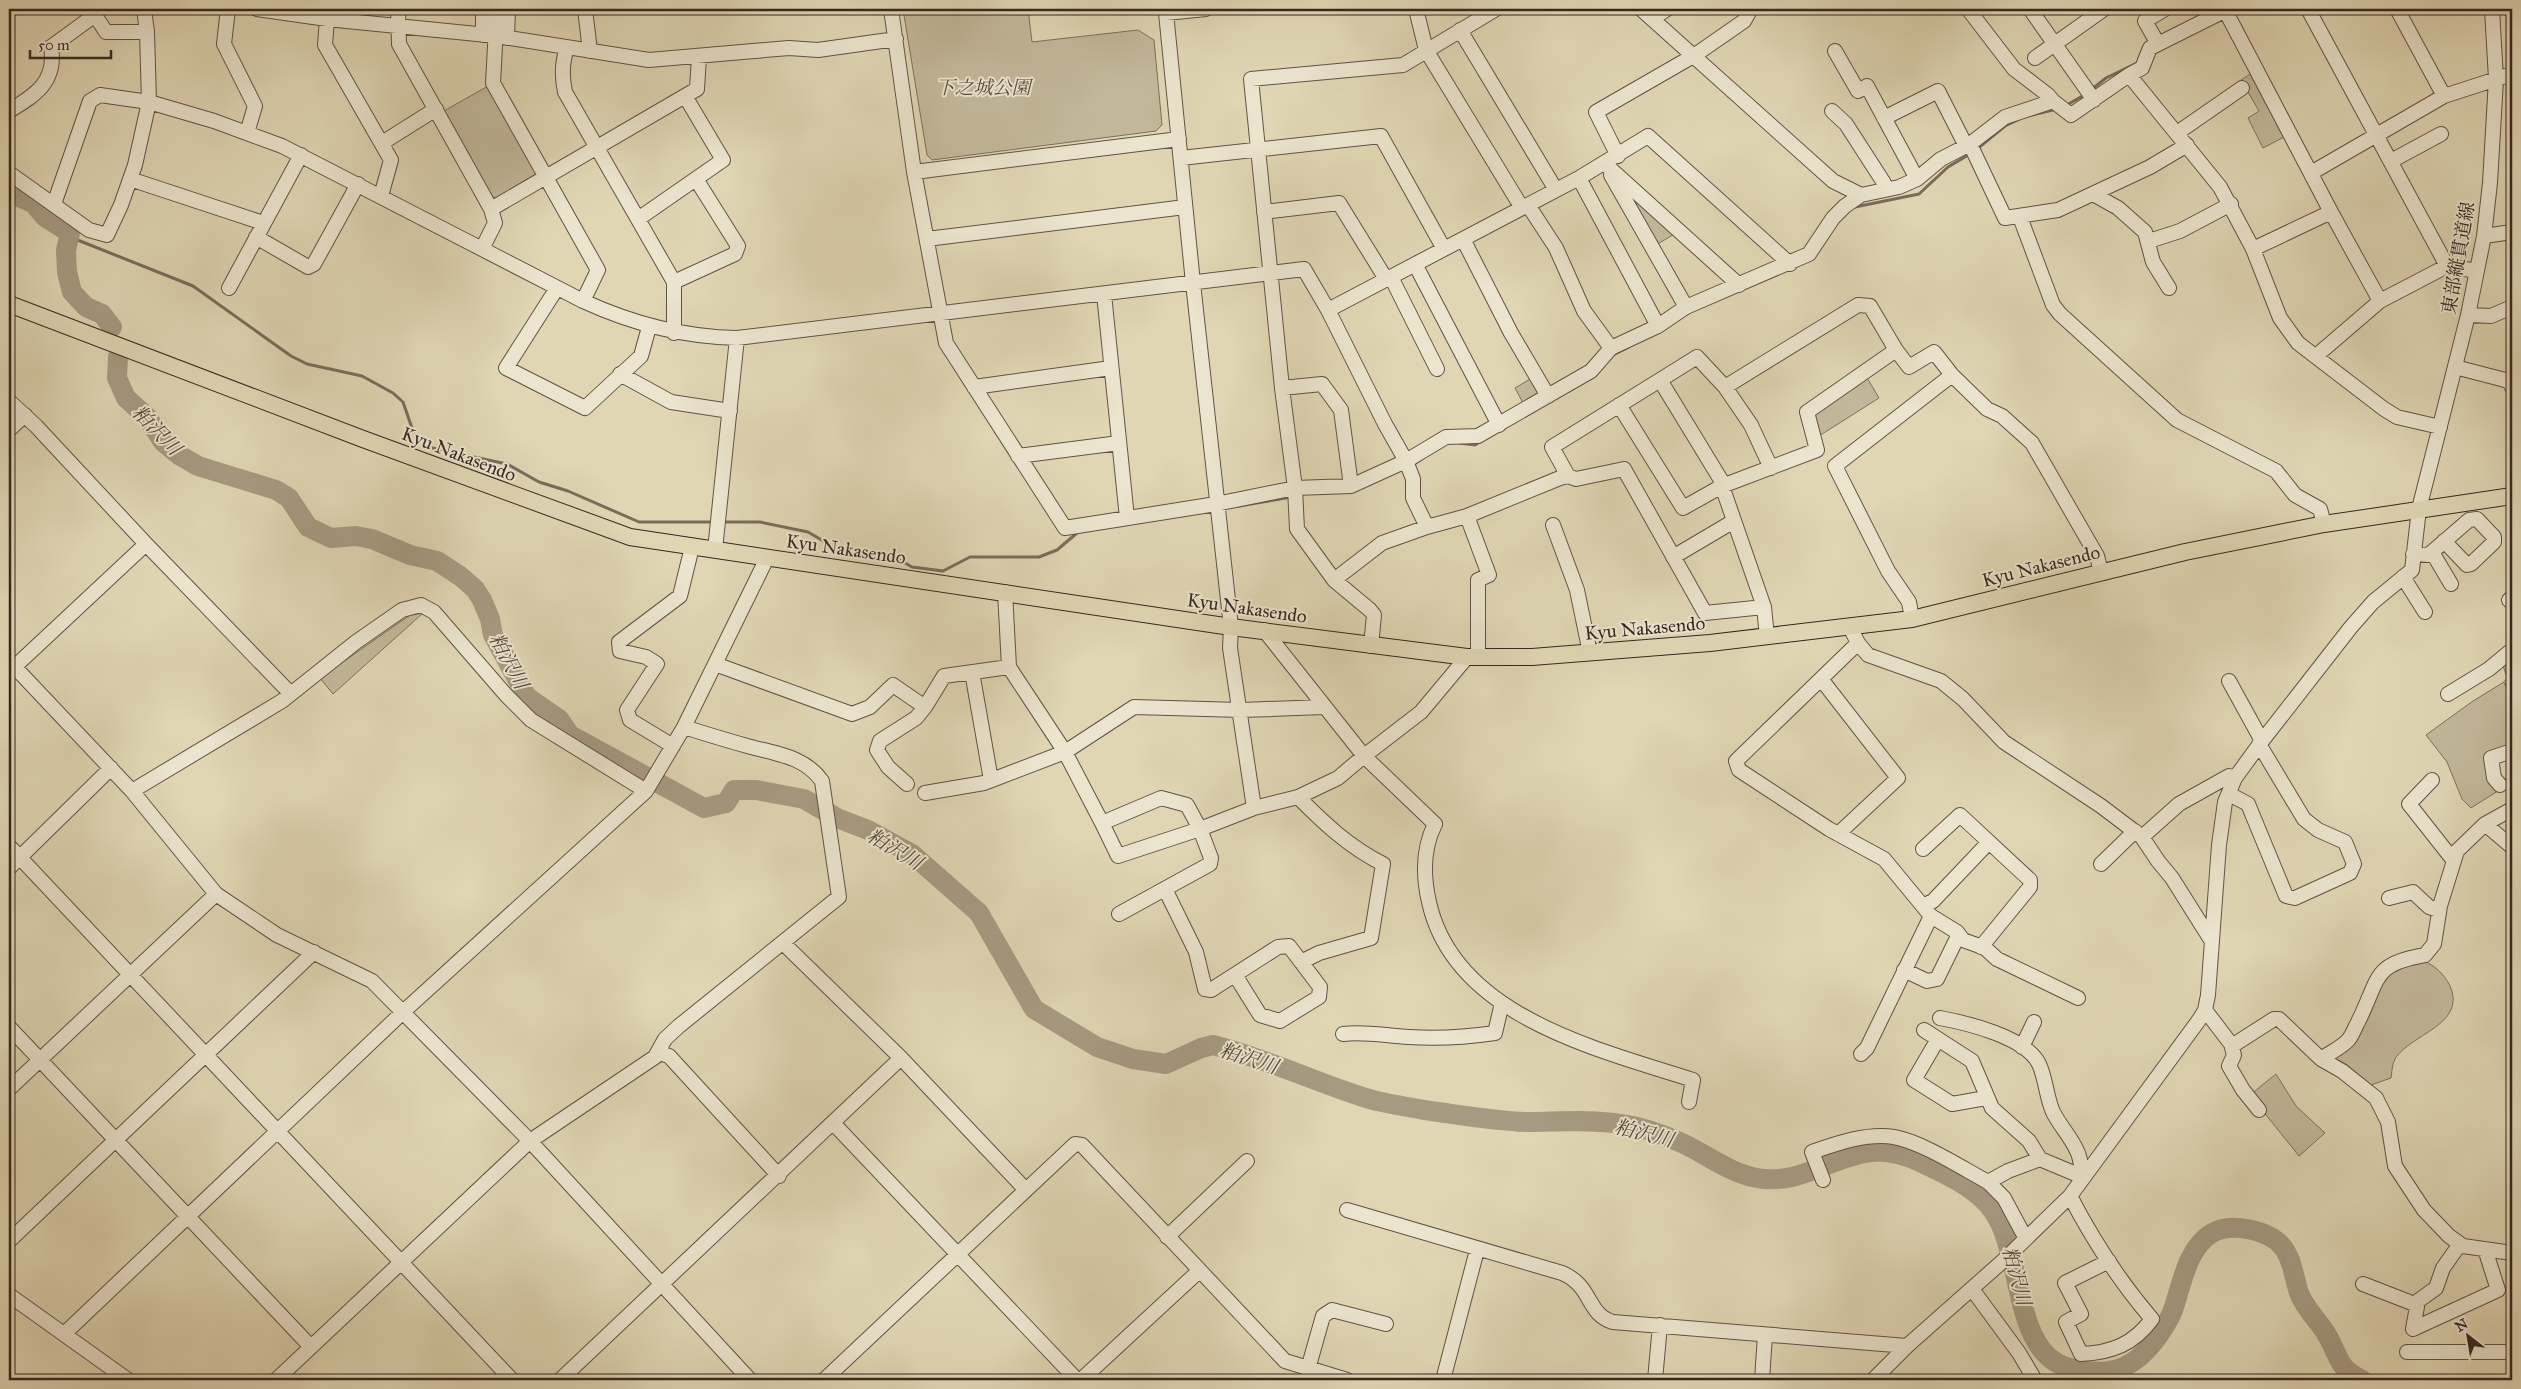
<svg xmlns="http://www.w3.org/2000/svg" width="2521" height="1389" font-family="'IM FELL Great Primer','Noto Serif JP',serif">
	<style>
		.green { fill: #c3b89b; stroke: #7d705e }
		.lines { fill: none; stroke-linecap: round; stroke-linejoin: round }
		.stream { stroke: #7a6c5b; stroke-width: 3 }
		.river { stroke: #a79a82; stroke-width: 20 }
		.minor-casing { stroke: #615345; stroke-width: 16 }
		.major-casing { stroke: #372720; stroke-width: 18 }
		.minor { stroke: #ebe4ce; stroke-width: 14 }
		.major { stroke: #e0d6b4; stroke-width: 16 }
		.labels { text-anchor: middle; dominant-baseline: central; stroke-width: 4; stroke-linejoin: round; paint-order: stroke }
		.park-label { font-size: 19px; font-style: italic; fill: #5a4b3f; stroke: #ebe4ce }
		.street-label { font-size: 19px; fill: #372720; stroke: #ebe4ce }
		.water-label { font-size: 20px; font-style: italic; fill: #594a3d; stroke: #ebe4ce }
	</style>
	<rect width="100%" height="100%" fill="#e0d6b4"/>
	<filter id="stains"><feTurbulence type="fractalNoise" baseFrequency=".004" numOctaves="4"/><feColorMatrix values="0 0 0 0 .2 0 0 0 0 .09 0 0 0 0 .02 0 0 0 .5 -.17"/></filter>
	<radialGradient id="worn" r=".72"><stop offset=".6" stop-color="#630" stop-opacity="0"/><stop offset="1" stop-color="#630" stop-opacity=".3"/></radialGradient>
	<!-- green -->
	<path class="green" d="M903 9H1028L1032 42 1138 30 1154 40 1162 125 1156 131 932 160 927 155Z
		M2252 73 2286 136 2263 148 2248 118 2259 111 2241 80Z
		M488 86 537 169 536 174 496 198 490 196 442 112Z
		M1617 179 1676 233 1656 245Z
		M1866 376 1879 398 1819 436 1812 416Z
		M1532 378 1541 394 1523 403 1515 388Z
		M423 613 333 694 320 678 410 615Z
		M2512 654V694L2504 683 2512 696V746L2491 754 2501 789 2471 808 2462 799 2447 762 2426 735 2473 701 2504 682 2507 678 2502 662Z
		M2423 960C2435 966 2444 974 2450 986 2467 1025 2410 1034 2395 1059 2392 1064 2392 1072 2391 1078L2371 1085 2346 1064 2330 1056C2343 1042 2358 1027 2368 1011 2376 998 2379 985 2386 972Z
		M2276 1074 2296 1106 2325 1133 2299 1156 2250 1095Z"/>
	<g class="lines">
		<!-- stream -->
		<path class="stream" d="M2231 14 2242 9
			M2091 90 2106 78 2139 62
			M2065 106 2086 94
			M1977 149 2005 126 2024 117 2057 109
			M1855 207 1919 194 1948 167 1970 154
			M70 237 193 286 291 356 307 364 362 376 393 393 403 402 413 431 432 448 507 464 539 482 568 491 639 522H714
			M1613 355 1627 348
			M1459 443 1475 445 1481 441
			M1411 466 1422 459
			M1239 506 1292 497
			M722 522H760L808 532 844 553 858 556H893L912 567 943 571 970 557H1039L1057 550 1077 533
			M236 915 270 938"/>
		<!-- river -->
		<path class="river" d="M9 193 33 203 45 217 70 233 66 250 67 272 72 292 86 307 102 314 112 327
			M118 357 117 378 126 398 148 418 163 442 179 455 198 466 276 490 289 498 308 527 331 538 356 536 372 539 410 555 437 561 460 576 475 589 482 600 490 619 493 635 527 697 559 719 570 735 704 808 726 803 734 790H756L804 799 837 818 868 830 912 854 979 913 1034 1009 1097 1047 1133 1059 1166 1064 1201 1048 1213 1045C1265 1058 1315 1082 1366 1098 1389 1105 1414 1108 1438 1112 1466 1116 1497 1121 1526 1122 1557 1122 1591 1119 1621 1124 1642 1127 1665 1135 1684 1144 1707 1155 1732 1174 1757 1178 1799 1186 1833 1156 1871 1152 1887 1150 1906 1155 1920 1162 1946 1175 1976 1187 1993 1211 2024 1255 2012 1355 2070 1368 2111 1378 2135 1369 2159 1335 2164 1327 2170 1319 2173 1310 2182 1284 2187 1248 2212 1233 2231 1222 2267 1230 2281 1245 2292 1257 2294 1277 2299 1293 2305 1309 2319 1321 2327 1335 2340 1357 2336 1367 2362 1380"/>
		<!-- minor casing -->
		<g class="minor-casing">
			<path id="minor" d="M91 9 106 32H147
				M228 9 224 44 255 106 247 133
				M257 9 327 19 497 36 649 60 789 48 818 50 896 39
				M398 9 399 44 491 209 495 223 482 249
				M483 9V35
				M497 9 493 83 598 270 583 301
				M585 9 590 51
				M891 9 914 172 946 343 1065 528 1216 504 1295 488 1351 486 1406 461 1446 437 1478 436 1591 371 1611 348 1658 326 1686 307 1809 254 1833 218 1845 206 1861 195 1899 187 1917 179 1941 159 1970 144 2005 117 2053 101 2071 115 2129 75 2220 187 2253 249 2280 318 2298 343 2384 409 2397 417 2440 427
				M1206 9 1166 13 1193 283 1231 627 1230 648 1254 808
				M1416 9 1426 50 1522 208
				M1641 9 1833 181 1861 195
				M1968 9 2014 69 2048 95 2053 101
				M2030 9 2094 100
				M2308 9 2447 266
				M2397 9 2444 96
				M2225 10 2331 212 2380 301
				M1653 18 1667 9
				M327 19 325 45 391 160 381 196
				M1460 30 1556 190
				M507 38 508 9
				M2158 44 2145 21 2165 9
				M567 48C562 62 562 78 565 92L674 282V333
				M1835 51 1858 91 1867 86 1917 179
				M2035 58 2104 9
				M2129 75 2142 68 2150 48 2228 9
				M9 111C35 95 57 82 51 47L95 15
				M1832 111 1846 124 1884 183V190
				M1884 118 1938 91 1966 146
				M2177 133 2242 88
				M382 143 436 109
				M1970 144 2005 218 2058 210 2150 167 2187 145
				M1618 156 1596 112 1695 55 1744 21 1748 14 1745 9
				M1181 158 1381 136 1444 249
				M2391 161 2441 134
				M1605 164 1739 285
				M914 172 1179 139
				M9 173 89 230 107 235 121 205 135 165 149 102 147 32 144 9
				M2311 173 2444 96 2512 74
				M1611 175 1686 307
				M1579 178 1658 326
				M130 179 263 223
				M2093 194 2118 208 2145 232 2153 262 2169 288
				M54 204 90 101 100 95 149 102 214 121 282 146 583 301C633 324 682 337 737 338L1304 269 1328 310 1385 424 1406 461 1413 479V498L1427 527
				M1528 205 1556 248 1584 311 1611 348
				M491 209 697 89 699 57
				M1264 212 1339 203 1386 279
				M2020 217 2053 305 2060 314 2177 420 2276 471 2295 495 2320 509 2324 524
				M638 219 723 160 685 96
				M2484 236 2512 232
				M256 237 308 267 314 264 358 184
				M927 239 1185 207
				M1463 239 1511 333 1548 396
				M2149 241 2180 231 2231 204
				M2253 249 2331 212
				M1415 264 1499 425
				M1391 277 1437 369
				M674 282 735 254 738 246 696 179
				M229 288 301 155
				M557 288 506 368 585 408 641 356 649 327
				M1104 294 1127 518
				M1328 310 1579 178 1648 136 1790 264
				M2468 315 2491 316 2512 307
				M2316 356 2380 301 2447 266 2477 271
				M2455 367 2509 381 2512 387
				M620 374 671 402 730 411
				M974 387 1111 368
				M1282 388 1322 384 1341 410 1351 486
				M9 401 36 426 146 544 290 693
				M1619 405 1683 508 1722 486
				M9 430 25 415
				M1018 456 1119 443
				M1771 468 1751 425 1725 387 1858 305 1870 306 1896 350 1909 367 1934 352 1952 375 1987 409 2002 416 2032 443 2097 556 2101 572
				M1568 476 1552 447 1660 380
				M1724 485 1660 380 1697 357 1725 387
				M1467 516 1489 575 1478 580V657
				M1553 525 1577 590 1590 653
				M715 550 737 338
				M2432 552 2451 584
				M2413 554 2429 555 2432 552 2469 520 2477 519 2494 537V542L2471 564 2467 565 2444 541
				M1673 557 1734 521
				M2403 577 2425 612
				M1334 580 1382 543 1427 527 1467 516 1560 478 1568 476 1576 479 1624 469 1705 613 1764 607
				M1005 592 1009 667 1065 752 1102 823 1161 798 1187 805 1200 829 1254 808 1298 797 1338 778 1364 756 1421 712 1467 657
				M2509 600 2512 598
				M1912 619 1909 602 1888 571 1835 466 1952 375
				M1850 627 1858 643 1868 655 1941 681 1963 699 2004 742 2101 806 2142 837 2158 861 2172 878 2211 940
				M1264 630 1364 756 1435 824C1423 848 1423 876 1429 902 1454 1016 1597 1049 1693 1080L1689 1102
				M1767 637 1764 607 1722 486 1817 450 1807 412 1896 350
				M1858 643 1736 761 1739 770 1829 829 1884 859 1931 916 1957 932 1963 940 1985 948 1997 959 2078 998
				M1371 646 1374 615 1370 610 1334 580 1297 529 1295 488 1282 388 1251 79 1403 65 1496 9
				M9 661 132 791 216 894 277 935 372 981 530 1141 750 1380
				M715 664 852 714 870 707 893 685 925 707 944 676 1009 667
				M9 672 146 544
				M972 672 991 780
				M1821 679 1898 778 1838 834
				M2229 681 2262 741
				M2448 694 2489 669 2512 650
				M673 746 630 720 627 710 657 664 646 657 620 651 619 642 680 596 692 547
				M2432 780 2409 804 2454 861
				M907 784 888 767 877 750 880 741 916 718 925 707
				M2500 785 2494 778 2491 758 2512 751
				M132 791 282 701 356 642 402 610 421 605 434 612 506 695 531 720 646 791
				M925 793 984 783 1065 752 1134 707 1241 710 1324 707
				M2229 794 2248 804 2286 896 2295 898 2350 873 2354 864 2345 842 2318 830 2304 819 2259 744
				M1298 797C1324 823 1349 847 1383 864L1371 938 1319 953 1301 962
				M1102 823 1118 856 1200 829 1211 858 1210 864 1119 914
				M2485 824 2512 847
				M2142 837 2179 804 2229 776 2235 778
				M9 846 512 1380
				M1923 849 1960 815 2030 880V887L1981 947
				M2101 864 2135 831
				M9 868 111 768
				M1165 889 1196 952 1205 989 1211 990 1278 947 1289 946 1320 987 1319 997 1280 1021 1260 1015 1235 975
				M2389 898 2413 892 2429 907 2439 910
				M1923 906 1933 901 1989 842
				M783 943 901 1058 1025 1189
				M1904 970 1927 981 1937 979 1958 936
				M2205 1010 2231 1044H2235L2274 1019H2279L2321 1059 2342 1071 2376 1098 2388 1122 2395 1166 2424 1210 2449 1236 2463 1246 2512 1253
				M1940 1018C1967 1023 2026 1037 2039 1064 2046 1079 2046 1096 2053 1112 2060 1126 2071 1137 2077 1151 2081 1158 2081 1169 2083 1177
				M9 1027 311 1347
				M1924 1030 1972 1061 1992 1108 2029 1141 2040 1159 2083 1177
				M1343 1034C1366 1031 1386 1036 1409 1037 1437 1039 1467 1037 1495 1033L1502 1003
				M1938 1039 1914 1080 1952 1104 1986 1098
				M2231 1044 2234 1055 2229 1066 2243 1090 2259 1110
				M2022 1047 2034 1022
				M659 1053 669 1056 779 1176
				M1861 1054 1867 1048 1931 916
				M2321 1059C2329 1053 2343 1047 2349 1039 2353 1034 2355 1027 2358 1022 2380 978 2372 964 2425 955L2434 944 2440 906 2457 851 2485 824 2512 809
				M9 1089 216 894
				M833 1123 1077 1380
				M1823 1180 1812 1152C1838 1143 1866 1133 1894 1137 1922 1142 1962 1168 1988 1182L2008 1171 2040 1159
				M1988 1182 2004 1198 2026 1239
				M2070 1196C2093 1240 2120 1282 2152 1319 2134 1344 2111 1353 2081 1354L2066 1322 2081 1314 2065 1283 2109 1261
				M1347 1210 1562 1273C1593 1286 1586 1314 1613 1322L1907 1346
				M1167 1237 1247 1161
				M9 1241 314 952
				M2363 1284 2417 1305
				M1972 1289 2019 1353 2035 1380
				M9 1295 128 1380
				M2413 1329 2498 1290 2485 1249
				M2413 1329 2418 1301 2436 1288 2443 1268 2460 1244
				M64 1334 403 1012 646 791 684 727 767 558
				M2407 1352H2507L2512 1350
				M1308 1369 1323 1316 1332 1310 1386 1324
				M276 1380 530 1141 655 1057 665 1039 679 1026 839 897 822 781C805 757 778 754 751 747 729 741 706 734 684 727
				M560 1380 901 1058
				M824 1380 1075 1144 1082 1145 1285 1361 1347 1380
				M1081 1380 1199 1271
				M1443 1380 1477 1250
				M1655 1380 1660 1325
				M1762 1380 1765 1335
				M1873 1380 1907 1346 2004 1260 2070 1196 2199 1020 2205 1010 2208 995 2219 845 2225 802 2235 778 2262 741 2351 627 2373 602 2412 570 2419 509 2468 315 2484 236 2490 183 2496 79 2492 9"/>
		</g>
		<!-- major casing -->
		<g class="major-casing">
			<path id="major" d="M9 304 363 439 630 537 1231 627 1467 657H1532L1710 643 1912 619 2185 552 2324 524 2512 496"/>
		</g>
		<!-- minor -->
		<use href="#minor" class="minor"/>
		<!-- major -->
		<use href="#major" class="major"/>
	</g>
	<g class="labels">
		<!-- park labels -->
		<g class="park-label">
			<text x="983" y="87">下之城公園</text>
		</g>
		<!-- street labels -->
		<g class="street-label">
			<text transform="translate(2458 258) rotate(-80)">東部縦貫道線</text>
			<text transform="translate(459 454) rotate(21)">Kyu Nakasendo</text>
			<text transform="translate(846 549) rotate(8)">Kyu Nakasendo</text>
			<text transform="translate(2041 566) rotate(-14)">Kyu Nakasendo</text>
			<text transform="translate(1247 608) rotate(8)">Kyu Nakasendo</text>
			<text transform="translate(1645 628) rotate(-5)">Kyu Nakasendo</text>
		</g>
		<!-- water labels -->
		<g class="water-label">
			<text transform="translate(157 430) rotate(46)">粕沢川</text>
			<text transform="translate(509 661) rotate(62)">粕沢川</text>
			<text transform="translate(895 849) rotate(31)">粕沢川</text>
			<text transform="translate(1249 1058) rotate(18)">粕沢川</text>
			<text transform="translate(1644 1133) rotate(14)">粕沢川</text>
			<text transform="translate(2017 1276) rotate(75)">粕沢川</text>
		</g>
	</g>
	<!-- margin -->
	<rect width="2521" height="1389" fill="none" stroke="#e0d6b4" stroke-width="30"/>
	<rect x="10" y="10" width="2501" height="1369" fill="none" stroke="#372720" stroke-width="2.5"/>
	<rect x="15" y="15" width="2491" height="1359" fill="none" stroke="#372720"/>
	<!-- north arrow -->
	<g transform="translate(2468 1336) rotate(329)" stroke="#ebe4ce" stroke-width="4" paint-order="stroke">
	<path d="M0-4L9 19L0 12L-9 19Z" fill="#372720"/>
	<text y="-8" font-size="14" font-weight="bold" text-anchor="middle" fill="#372720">N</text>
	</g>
	<!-- scale -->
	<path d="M30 50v8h81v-8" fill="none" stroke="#372720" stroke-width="2.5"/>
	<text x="38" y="50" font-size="15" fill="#372720" stroke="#ebe4ce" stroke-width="4" paint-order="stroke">50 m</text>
	<rect width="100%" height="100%" filter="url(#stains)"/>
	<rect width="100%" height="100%" fill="url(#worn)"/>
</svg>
